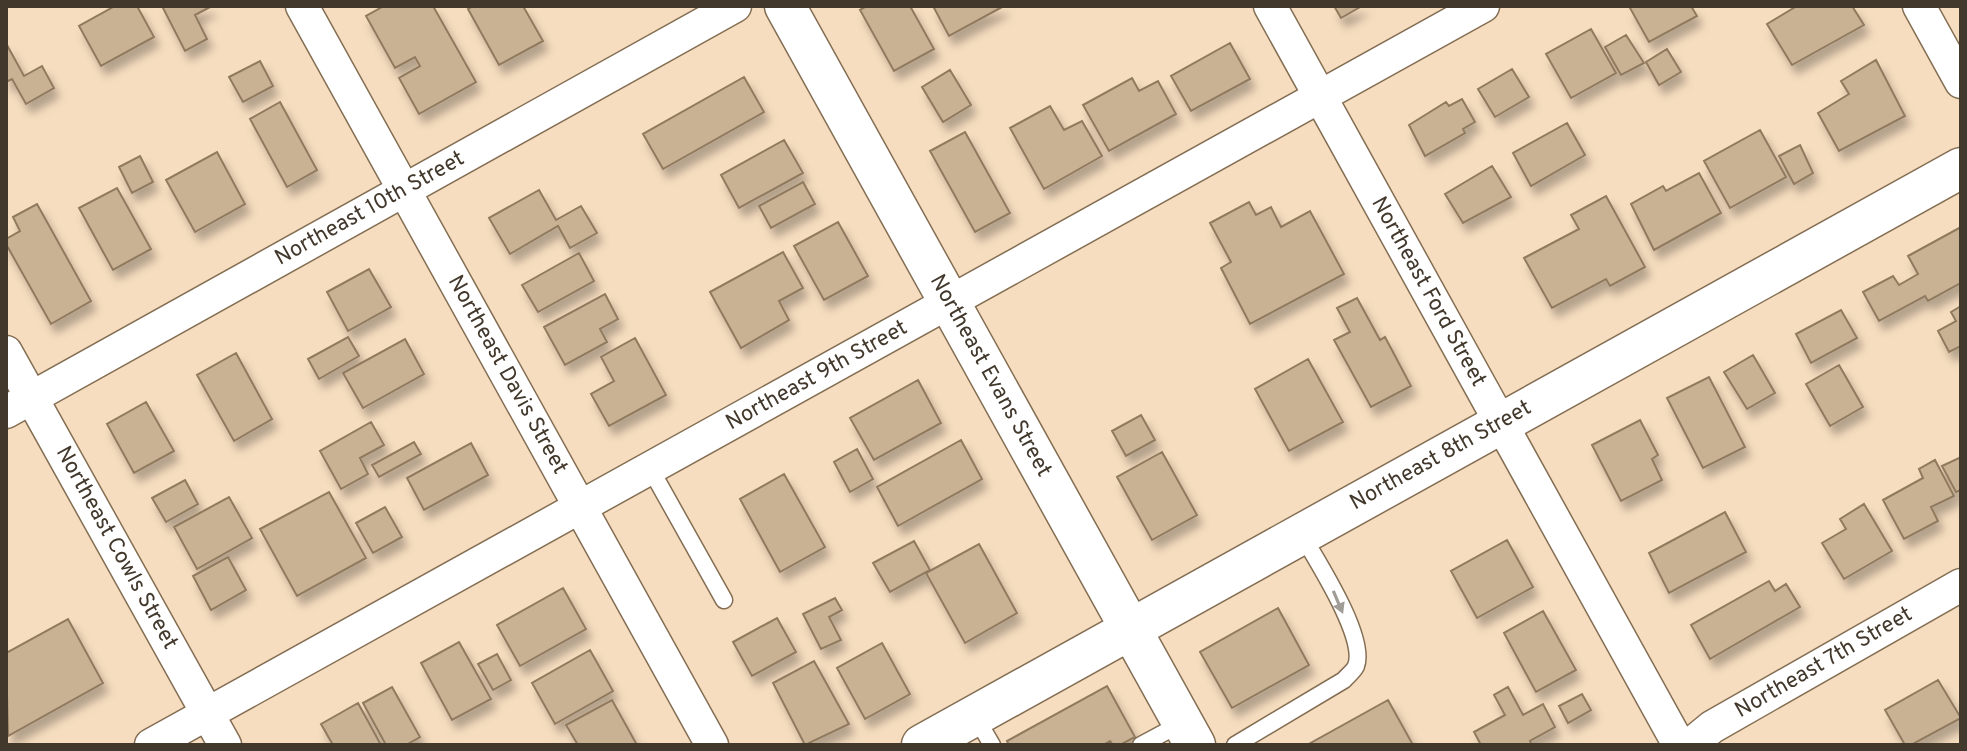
<svg xmlns="http://www.w3.org/2000/svg" width="1967" height="751" font-family="Overpass,sans-serif">
	<style>
		.building { fill: #c9b194; stroke: #907a5e; stroke-width: 2; filter: url(#shadow) }
		.lines { fill: none; stroke-linecap: round; stroke-linejoin: round }
		.service-casing { stroke: #846e53; stroke-width: 19 }
		.minor-casing { stroke: #846e53; stroke-width: 35 }
		.tertiary-casing { stroke: #846e53; stroke-width: 43 }
		.service { stroke: #fff; stroke-width: 16 }
		.minor { stroke: #fff; stroke-width: 32 }
		.tertiary { stroke: #fff; stroke-width: 40 }
		.oneway { fill: #a09c96 }
		.labels { text-anchor: middle; dominant-baseline: central; stroke-width: 6; stroke-linejoin: round; paint-order: stroke }
		.street-label { font-size: 22px; fill: #42382c; stroke: #fff }
	</style>
	<defs>
		<filter id="shadow"><feDropShadow dx="5" dy="9" stdDeviation="4" flood-color="#0004"/></filter>
	</defs>
	<rect width="100%" height="100%" fill="#f6ddbf"/>
	<!-- building -->
	<path class="building" d="M115 6H137L154 37 101 66 79 26Z
		M162 6H212L195 15 207 39 185 51Z
		M384 6H433L476 82 419 114 399 78 420 66 415 57 395 68 366 16Z
		M473 6H523L543 41 499 65 468 9Z
		M867 6H910L934 49 894 71 860 10Z
		M933 6H1004L949 36Z
		M1334 6H1362L1341 18Z
		M1634 6H1691L1697 16 1649 42 1630 8Z
		M1797 6H1852L1864 25 1792 65 1767 24Z
		M1591 29 1616 73 1571 98 1546 54Z
		M1626 35 1644 63 1621 75 1605 47Z
		M1230 43 1250 79 1191 111 1171 76Z
		M7 45 24 76 42 66 54 88 26 104 12 79 6 82Z
		M1667 49 1681 72 1659 85 1646 62Z
		M1876 60 1905 116 1839 151 1818 113 1849 94 1841 81Z
		M260 61 273 86 243 102 229 77Z
		M1512 69 1529 97 1495 117 1478 89Z
		M950 70 971 105 943 122 922 87Z
		M744 77 764 112 663 169 643 134Z
		M1132 78 1139 91 1158 81 1176 114 1109 151 1083 105Z
		M1462 99 1475 122 1463 129 1465 133 1425 156 1409 125 1446 102 1449 106Z
		M280 102 317 170 287 187 250 119Z
		M1050 106 1064 130 1082 121 1102 156 1044 189 1010 128Z
		M1567 123 1585 155 1531 186 1513 153Z
		M1760 130 1786 177 1730 208 1704 161Z
		M965 132 1010 213 975 232 930 151Z
		M784 140 803 173 739 208 721 175Z
		M1800 145 1813 173 1794 184 1779 156Z
		M217 152 245 204 195 232 166 180Z
		M140 156 153 182 132 193 119 167Z
		M1492 166 1511 197 1463 223 1445 194Z
		M1699 173 1721 213 1654 250 1631 204 1663 186 1666 191Z
		M803 182 815 204 771 228 759 206Z
		M117 188 151 249 113 270 79 208Z
		M539 190 556 220 581 206 597 233 570 248 558 226 510 254 489 218Z
		M1606 196 1645 267 1610 286 1606 279 1552 308 1524 258 1579 229 1571 215Z
		M1249 202 1256 215 1271 207 1281 227 1310 211 1344 274 1250 324 1221 268 1231 262 1210 223Z
		M37 204 91 301 51 324 6 244V239L20 231 13 217Z
		M838 222 868 276 824 300 794 246Z
		M1961 227V283L1928 301 1925 296 1879 321 1863 292 1893 276 1899 285 1918 274 1908 256Z
		M783 252 803 288 779 301 789 320 741 348 710 292Z
		M579 253 594 281 538 312 522 285Z
		M369 269 391 307 348 331 327 292Z
		M605 294 618 319 600 329 607 342 565 365 544 327Z
		M1357 298 1380 340 1385 337 1411 386 1371 407 1334 340 1350 332 1337 308Z
		M1961 306V346L1949 352 1938 331 1956 321 1951 312Z
		M1841 310 1857 338 1811 363 1796 334Z
		M348 337 359 356 319 379 308 359Z
		M635 338 666 395 609 426 591 394 614 381 601 357Z
		M405 339 424 374 363 408 343 373Z
		M236 353 272 419 234 441 197 375Z
		M1753 355 1775 393 1747 409 1724 372Z
		M1308 359 1343 422 1289 451 1255 389Z
		M1839 365 1863 407 1830 426 1806 384Z
		M1709 377 1745 447 1703 468 1667 398Z
		M918 380 941 423 874 460 850 418Z
		M146 402 174 451 134 473 107 424Z
		M1141 415 1155 440 1126 456 1112 431Z
		M1640 420 1658 455 1652 459 1662 480 1621 501 1592 445Z
		M371 422 384 445 360 458 368 474 341 489 320 451Z
		M961 440 982 479 898 526 877 487Z
		M414 442 421 454 379 477 372 465Z
		M471 443 488 475 424 510 407 478Z
		M857 449 873 479 850 492 834 462Z
		M1162 452 1197 515 1152 540 1117 477Z
		M1961 457V490L1956 492 1942 466Z
		M1935 460 1954 496 1931 507 1938 521 1904 539 1883 500 1923 478 1919 469Z
		M784 474 825 547 780 572 740 499Z
		M185 480 198 504 166 522 152 498Z
		M329 492 366 558 297 596 260 529Z
		M229 497 252 538 197 569 174 527Z
		M1864 504 1892 551 1844 579 1822 543 1846 529 1840 519Z
		M385 507 402 537 373 553 356 523Z
		M1725 512 1746 552 1669 593 1649 553Z
		M1507 540 1533 587 1477 618 1451 571Z
		M914 541 930 570 890 592 873 563Z
		M979 544 1017 613 965 643 926 573Z
		M228 557 246 590 211 610 193 576Z
		M1769 581 1775 591 1786 584 1800 607 1710 659 1691 625Z
		M563 588 586 629 520 666 497 625Z
		M835 598 842 610 829 617 841 640 821 649 803 614Z
		M1278 608 1309 665 1232 708 1200 652Z
		M1543 611 1576 670 1536 692 1504 633Z
		M777 618 796 652 752 676 733 642Z
		M68 619 103 683 8 736 6 653Z
		M459 642 491 699 452 720 421 663Z
		M882 643 910 694 865 719 837 668Z
		M590 650 613 691 555 724 532 683Z
		M497 654 511 680 493 690 478 664Z
		M814 661 849 724 805 745 773 683Z
		M1938 680 1961 718 1911 745H1905L1885 710Z
		M1107 686 1135 737 1120 745H1113L1110 741 1103 745H1009L1007 741Z
		M392 687 420 737 406 745H386L363 703Z
		M1508 687 1523 715 1543 704 1555 727 1530 741 1532 745H1481L1474 732 1505 715 1494 695Z
		M1582 694 1591 710 1568 723 1559 706Z
		M612 700 637 745H578L566 725Z
		M1388 700 1413 745H1307Z
		M358 703 381 745H333L321 724Z"/>
	<g class="lines">
		<!-- service casing -->
		<g class="service-casing">
			<path id="service" d="M650 468 724 600
				M975 716 992 745
				M1141 745 1182 723
				M1235 745 1344 680C1347 676 1354 671 1356 666 1367 638 1317 561 1302 535"/>
		</g>
		<!-- minor casing -->
		<g class="minor-casing">
			<path id="minor" d="M302 6 712 745
				M1270 6 1679 745
				M1919 6 1961 82
				M6 352 225 745
				M6 412 735 6
				M151 745 1483 6
				M1690 745 1712 727 1961 585"/>
		</g>
		<!-- tertiary casing -->
		<g class="tertiary-casing">
			<path id="tertiary" d="M785 6 1195 745
				M922 745 1961 168"/>
		</g>
		<!-- service -->
		<use href="#service" class="service"/>
		<!-- minor -->
		<use href="#minor" class="minor"/>
		<!-- tertiary -->
		<use href="#tertiary" class="tertiary"/>
	</g>
	<!-- one-way arrows -->
	<defs><path id="oneway-solid" d="M-6-.8H1V-3.2L6.5 0L1 3.2V.8H-6Z" transform="scale(2)"/></defs>
	<use class="oneway" href="#oneway-solid" transform="translate(1338 602) rotate(67)"/>
	<g class="labels">
		<!-- street labels -->
		<g class="street-label">
			<text transform="translate(370 209) rotate(-29)">Northeast 10th Street</text>
			<text transform="translate(1428 292) rotate(61)">Northeast Ford Street</text>
			<text transform="translate(507 375) rotate(61)">Northeast Davis Street</text>
			<text transform="translate(817 376) rotate(-29)">Northeast 9th Street</text>
			<text transform="translate(990 376) rotate(61)">Northeast Evans Street</text>
			<text transform="translate(1441 456) rotate(-29)">Northeast 8th Street</text>
			<text transform="translate(116 548) rotate(61)">Northeast Cowls Street</text>
			<text transform="translate(1824 663) rotate(-30)">Northeast 7th Street</text>
		</g>
	</g>
	<!-- border -->
	<rect width="1967" height="751" fill="none" stroke="#42382c" stroke-width="16"/>
</svg>
